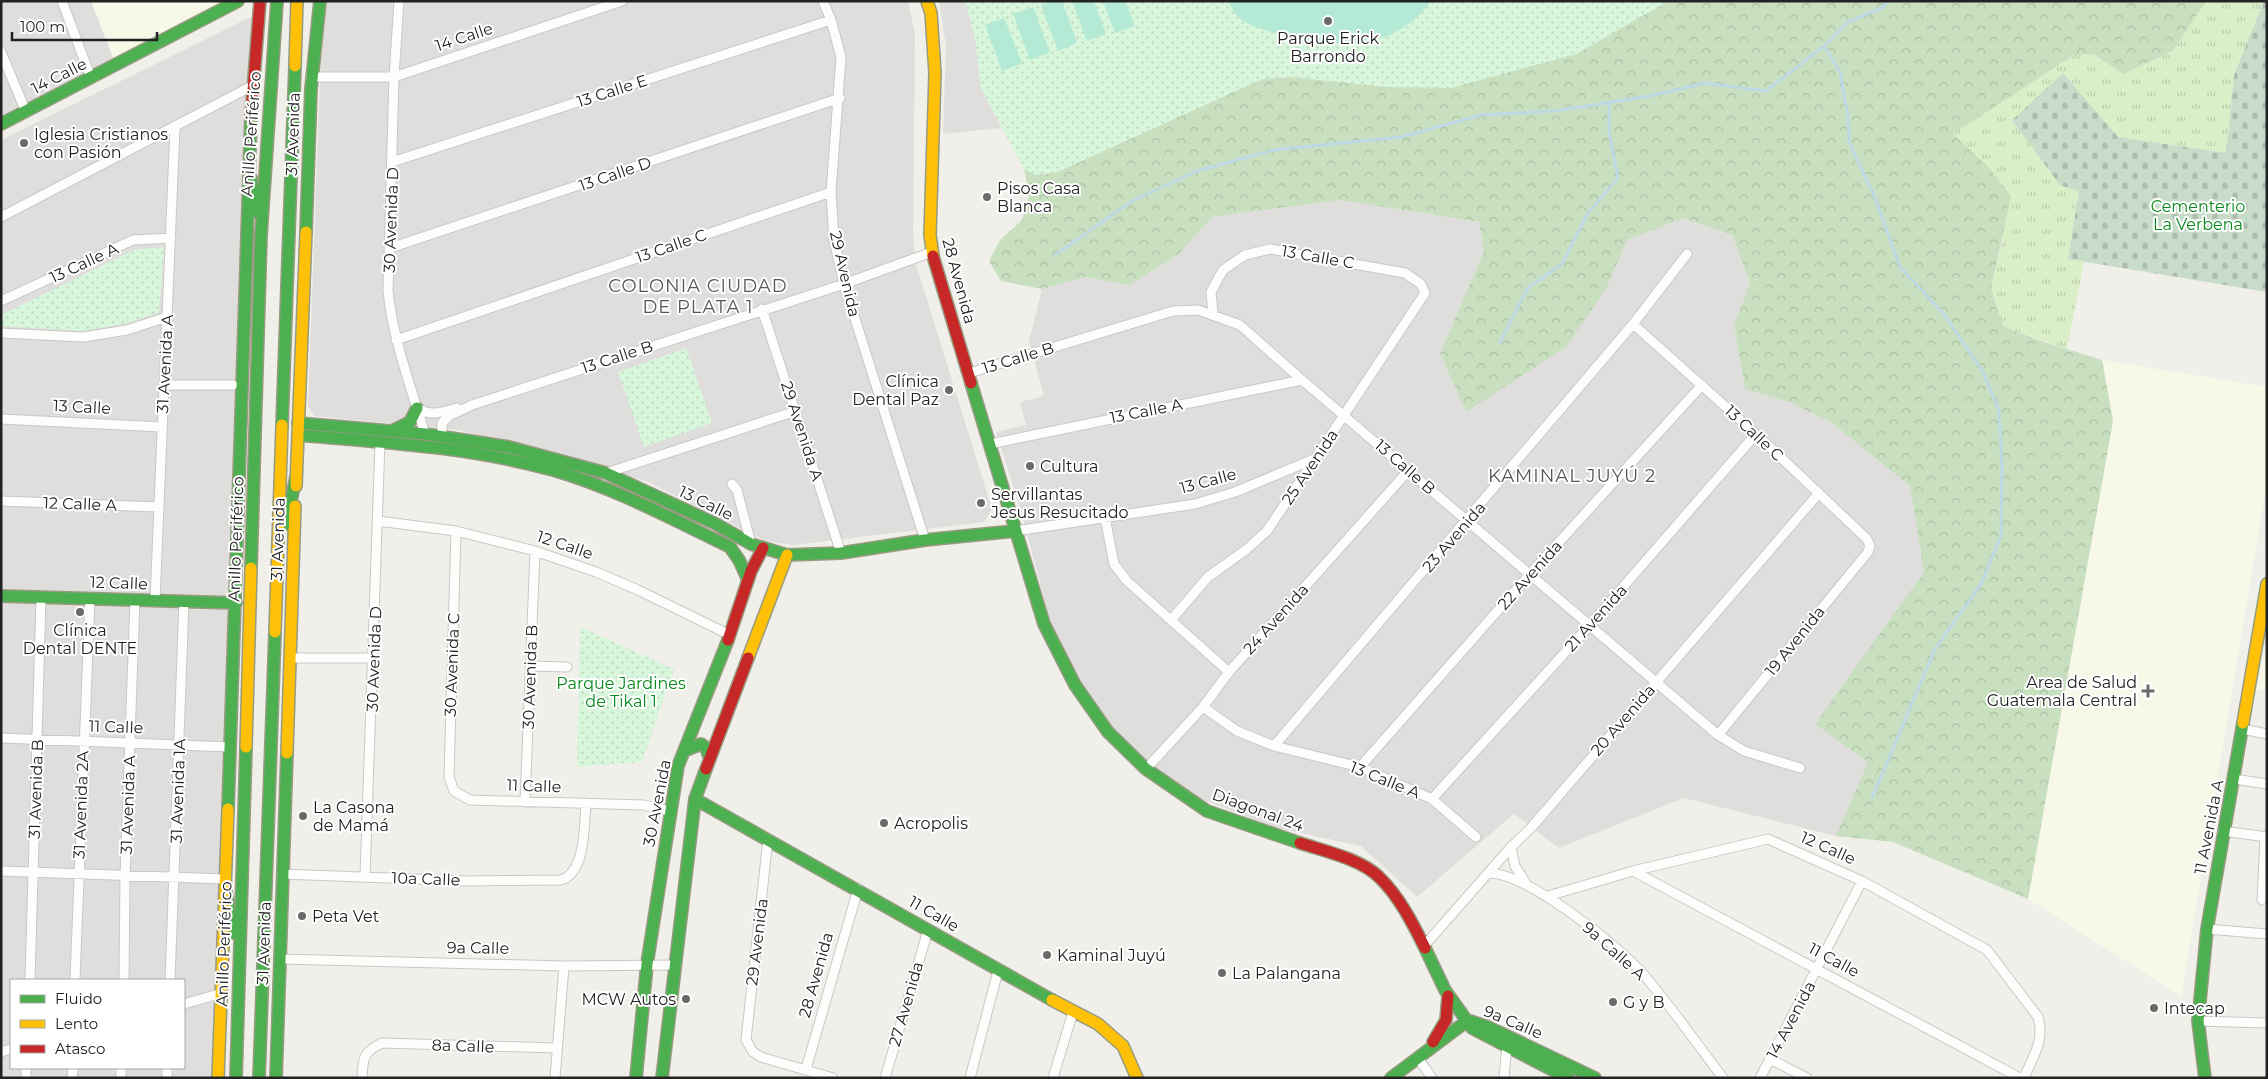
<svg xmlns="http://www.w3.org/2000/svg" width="2268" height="1079" font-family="Montserrat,sans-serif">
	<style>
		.residential { fill: #dfdedc; fill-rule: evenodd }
		.education { fill: #f7f8e7 }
		.grass { fill: url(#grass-tufts) }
		.forest { fill: url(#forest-crowns) }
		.cemetery { fill: url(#cemetery-stones) }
		.park { fill: url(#park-dots) }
		.pitch { fill: #b4e9d6 }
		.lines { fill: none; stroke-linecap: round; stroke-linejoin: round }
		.stream { stroke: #bdd9e4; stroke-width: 3 }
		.street-casing { stroke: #c9c8c6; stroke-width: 11 }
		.fast-casing { stroke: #979b80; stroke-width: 14 }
		.slow-casing { stroke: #979b80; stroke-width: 14 }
		.jam-casing { stroke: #979b80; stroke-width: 14 }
		.street { stroke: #fdfdfc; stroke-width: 9 }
		.fast { stroke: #4caf50; stroke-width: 11 }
		.slow { stroke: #ffc107; stroke-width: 11 }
		.jam { stroke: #c62828; stroke-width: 11 }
		.poi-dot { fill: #6a6a68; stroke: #fff; stroke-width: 2 }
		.labels { text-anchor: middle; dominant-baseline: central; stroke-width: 4; stroke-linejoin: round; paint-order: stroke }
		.street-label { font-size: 16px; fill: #222; stroke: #fff }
		.poi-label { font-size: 16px; fill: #222; stroke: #fff; text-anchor: start }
		.park-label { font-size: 16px; fill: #07891b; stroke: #fff }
		.neighbourhood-label { font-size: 18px; letter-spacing: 1px; fill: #555; stroke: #fff }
	</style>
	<defs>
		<pattern id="grass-tufts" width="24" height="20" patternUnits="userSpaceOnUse" patternTransform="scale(1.25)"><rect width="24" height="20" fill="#daeec8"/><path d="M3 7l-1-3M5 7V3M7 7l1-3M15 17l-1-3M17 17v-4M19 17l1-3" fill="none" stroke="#bbccac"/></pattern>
		<pattern id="forest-crowns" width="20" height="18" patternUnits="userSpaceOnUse" patternTransform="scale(1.25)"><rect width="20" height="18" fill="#c8e0bf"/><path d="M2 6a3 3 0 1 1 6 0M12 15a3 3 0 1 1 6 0" fill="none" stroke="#acc0a4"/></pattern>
		<pattern id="cemetery-stones" width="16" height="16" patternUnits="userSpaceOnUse" patternTransform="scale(1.25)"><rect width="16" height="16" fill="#c8dcca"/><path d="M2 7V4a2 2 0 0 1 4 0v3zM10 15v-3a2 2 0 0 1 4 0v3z" fill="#acbcad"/></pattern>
		<pattern id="park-dots" width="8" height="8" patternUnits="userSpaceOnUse" patternTransform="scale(1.25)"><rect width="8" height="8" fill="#d8f6db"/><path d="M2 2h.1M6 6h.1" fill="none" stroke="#b9d3bc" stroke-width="1.8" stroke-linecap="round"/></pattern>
	</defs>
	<rect width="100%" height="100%" fill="#f0efea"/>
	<!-- residential -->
	<path class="residential" d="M1 1H91L114 60 1 118Z
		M323 1H908L915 34 913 234 915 261 992 509 984 522 793 545 765 541 646 481 459 430 314 416 308 406Z
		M939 1H965L975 37 981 88 1002 128 943 134 946 46Z
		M253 16 216 1078H1V140ZM11 980H184V1068H11Z
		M1340 200 1479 222 1484 251 1440 353 1607 287 1627 240 1683 218 1732 235 1750 283 1734 327 1745 389 1792 403 1832 423 1910 486 1924 572 1816 724 1868 762 1836 836 1684 798 1559 848 1514 814 1417 897 1361 846 1273 827 1191 795 1138 758 1105 725 1071 666 1049 618 1022 514 996 432 1026 425 1020 402 1044 396 1029 341 1042 289 1085 277 1129 285 1178 255 1212 217Z"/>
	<!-- education -->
	<path class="education" d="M91 1H225L114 60Z
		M2102 360 2267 387V483L2181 996 2028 899 2113 421Z
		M2267 641V689L2255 690Z"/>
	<!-- grass -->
	<path class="grass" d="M2206 1H2264L2234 75 2226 153 2118 137 2063 74 2079 190 2068 259 2084 262 2067 349 2003 326 1991 289 2002 241 1953 134 2074 55 2093 54 2123 74 2173 51Z"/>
	<!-- forest -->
	<path class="forest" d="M1668 1H2206L2173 51 2123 74 2093 54 2074 55 1953 134 1990 169 2011 196 1991 289 2003 326 2047 343 2102 360 2113 421 2028 899 1893 842 1836 836 1868 762 1815 724 1924 572 1910 486 1832 423 1792 403 1745 389 1734 326 1750 283 1732 235 1683 218 1627 240 1607 287 1566 347 1466 412 1440 353 1484 251 1479 222 1340 200 1212 217 1178 255 1129 285 1085 277 1042 289 1001 281 989 261 1000 240 1022 220 1029 195 1024 169 1036 175 1057 172 1262 79 1291 77 1390 87 1576 54Z"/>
	<!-- cemetery -->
	<path class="cemetery" d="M2264 1H2267V292L2068 259 2079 191 2060 185 2012 120 2063 73 2118 137 2226 153 2234 75Z"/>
	<!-- park -->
	<path class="park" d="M965 1H1668L1576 54 1451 88 1390 87 1291 77 1262 79 1057 172 1036 175 1024 169 981 88 975 37Z
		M164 247 159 312 124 324 82 331 1 326V315L134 250Z
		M686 348 712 423 644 447 618 372Z
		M580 627 674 669 642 762 577 767Z"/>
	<!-- pitch -->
	<path class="pitch" d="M1051 1H1062L1077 43 1058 51 1041 5Z
		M1072 1H1094L1106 34 1087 41Z
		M1103 1H1125L1135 26 1115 33Z
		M1228 1H1431C1396 48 1348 48 1296 38 1281 35 1248 27 1238 17 1234 13 1231 6 1228 1Z
		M1033 7 1050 52 1030 60 1013 14Z
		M1004 18 1022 63 1002 71 985 25Z"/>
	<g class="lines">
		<!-- stream -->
		<path class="stream" d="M1824 46 1840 72 1848 117 1849 142 1875 198 1900 267 1943 313 1982 370 1999 410 2002 467 2001 536 1981 584 1935 649 1872 798
			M1055 255 1132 201 1197 171 1274 150 1401 137 1481 115 1555 111 1650 96 1705 83 1766 91 1824 46 1848 22 1882 8 1889 1
			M1500 342 1528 288 1562 264 1588 213 1618 178 1609 131V102"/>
		<!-- street casing -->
		<g class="street-casing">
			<path id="street" d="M62 1 91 78
				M399 1 394 77 388 291C393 340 411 387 425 434
				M823 1 831 20 841 57 831 192 834 240 844 284 925 540
				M1 52 26 112
				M311 77H394L622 1
				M392 162 831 20
				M1 217 252 86
				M390 248 840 98
				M1 301 133 240 171 238
				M762 309 841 553
				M1633 324 1756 434 1867 539 1870 546 1868 552 1718 735
				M1 333 83 337 127 330 167 317
				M396 340 831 192
				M969 373 1173 311 1198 310 1240 325 1302 380 1718 735 1744 751 1800 768
				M165 385H233
				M417 408C430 417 443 412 457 408
				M1 419 162 427
				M442 437V423L449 416 472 405 844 284 932 252
				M990 444 1302 380
				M606 473 796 411
				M732 484 737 490 751 544
				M1 501 158 507
				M1105 517 1114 564 1127 581 1229 672
				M378 521 456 531 535 551 596 572 638 590 730 635
				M456 531 449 777 454 791 470 800 644 805 669 811
				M1015 531 1195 504 1235 492 1314 459
				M155 601 175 127
				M1171 620 1208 577 1247 549 1267 531 1425 293 1421 284 1405 273 1270 249 1245 255 1223 270 1211 292 1213 314
				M290 658H374
				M531 666 567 667
				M1203 707 1237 731 1274 746 1360 767 1432 799 1476 837
				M2242 729 2267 734
				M1 738 230 747
				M1274 746 1633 324 1687 254
				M1360 767 1530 574 1702 385
				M1146 769 1203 707 1229 672 1409 470
				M2234 779 2267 784
				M1432 799 1590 625 1756 434
				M525 802 535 551
				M2223 831 2267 837
				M768 839 746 1040 753 1052 761 1057 833 1078
				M1511 847 1515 866 1527 885
				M1 871 225 879
				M1633 871 2020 1078
				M1488 873C1526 872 1619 946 1644 975 1672 1008 1697 1044 1723 1078
				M282 874 466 881 561 880C586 872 584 826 586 803
				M365 877 380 442
				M1548 896 1633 871 1768 839 1862 881 1987 950 2038 1017C2045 1041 2033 1056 2024 1078
				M2262 900 2265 837
				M2207 929 2267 934
				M1424 946 1511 847 1530 829 1819 493
				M280 959 564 966 676 965
				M30 980 41 598
				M75 980 90 599
				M124 980 125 876 135 600
				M170 980 184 601
				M184 1004 222 993
				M2198 1021 2267 1023
				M1 1052 11 1049
				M1418 1058 1432 1078
				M1770 1059 1807 1078
				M806 1069 858 889
				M26 1078V1068
				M72 1078 73 1068
				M121 1078V1068
				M167 1078V1068
				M362 1078C363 1058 363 1052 382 1043L557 1048
				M555 1078 564 966
				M885 1078 928 930
				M970 1078 998 971
				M1053 1078 1073 1012
				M1504 1078 1507 1045
				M1760 1078 1862 881"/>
		</g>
		<!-- fast casing -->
		<g class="fast-casing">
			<path id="fast" d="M1 124 238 1
				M251 178 257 212
				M306 232 311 89 320 1
				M971 383 1044 624 1075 685 1108 732 1146 769 1207 811 1300 843
				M298 423 425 434 509 447 606 473 716 524 751 544 787 555 841 553 925 540 1015 531
				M282 425 295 66
				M394 430 410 422 417 408
				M298 435C383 442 470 447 553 470 615 488 672 519 730 547L739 560 748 580
				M286 524 296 477
				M251 568 261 235 277 1
				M1 596 236 603
				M684 751 701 744 706 748 709 756
				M695 799 1052 1000
				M228 809 251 116
				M226 891 233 933
				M1425 948 1445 990 1472 1028 1568 1078
				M1470 1021 1488 1027 1595 1078
				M236 1078 246 747
				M259 1078 275 632
				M276 1078 287 753
				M636 1078 647 964 678 766 728 640
				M662 1078 695 799 706 769
				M1391 1078 1467 1021
				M2205 1078 2198 1021 2207 929 2243 723"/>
		</g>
		<!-- slow casing -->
		<g class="slow-casing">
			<path id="slow" d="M927 1 931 13 935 73 930 235 933 256
				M295 66 297 1
				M296 486 306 232
				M275 632 282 425
				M748 658 787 555
				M2243 723 2267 584
				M246 747 251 568
				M287 753 295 506
				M1052 1000 1098 1024 1123 1046 1137 1078
				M218 1078 228 809"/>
		</g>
		<!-- jam casing -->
		<g class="jam-casing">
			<path id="jam" d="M251 116 260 1
				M933 256 971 383
				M728 640 751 571 763 548
				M706 769 748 658
				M1300 843C1324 851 1361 859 1379 877 1399 896 1413 924 1425 948
				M1433 1042 1446 1020 1448 996"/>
		</g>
		<!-- street -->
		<use href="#street" class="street"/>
		<!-- fast -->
		<use href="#fast" class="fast"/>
		<!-- slow -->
		<use href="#slow" class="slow"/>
		<!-- jam -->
		<use href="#jam" class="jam"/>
	</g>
	<!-- markers -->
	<g class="poi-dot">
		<circle cx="1328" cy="21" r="5"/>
		<circle cx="24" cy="143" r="5"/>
		<circle cx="987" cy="197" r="5"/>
		<circle cx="949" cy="390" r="5"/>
		<circle cx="1030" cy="466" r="5"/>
		<circle cx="981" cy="503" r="5"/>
		<circle cx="80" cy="612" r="5"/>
		<path d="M2145.5 683.5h5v5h5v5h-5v5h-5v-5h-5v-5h5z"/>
		<circle cx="303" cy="816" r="5"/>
		<circle cx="884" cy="823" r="5"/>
		<circle cx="302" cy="916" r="5"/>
		<circle cx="1047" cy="955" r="5"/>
		<circle cx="1222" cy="973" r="5"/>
		<circle cx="686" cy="999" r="5"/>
		<circle cx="1613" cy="1002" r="5"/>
		<circle cx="2154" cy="1008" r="5"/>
	</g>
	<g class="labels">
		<!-- street labels -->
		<g class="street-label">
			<text transform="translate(464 37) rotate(-18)">14 Calle</text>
			<text transform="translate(59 76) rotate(-27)">14 Calle</text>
			<text transform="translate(612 91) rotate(-18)">13 Calle E</text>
			<text transform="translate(251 134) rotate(-86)">Anillo Periférico</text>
			<text transform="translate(293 134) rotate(-88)">31 Avenida</text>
			<text transform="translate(615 174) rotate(-19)">13 Calle D</text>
			<text transform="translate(391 220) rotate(-88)">30 Avenida D</text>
			<text transform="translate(671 246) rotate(-19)">13 Calle C</text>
			<text transform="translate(1318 257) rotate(10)">13 Calle C</text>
			<text transform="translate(84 263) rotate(-25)">13 Calle A</text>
			<text transform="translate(845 274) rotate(77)">29 Avenida</text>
			<text transform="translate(959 281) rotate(75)">28 Avenida</text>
			<text transform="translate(617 357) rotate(-18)">13 Calle B</text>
			<text transform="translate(1018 358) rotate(-17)">13 Calle B</text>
			<text transform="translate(165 364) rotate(-87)">31 Avenida A</text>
			<text transform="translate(82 407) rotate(3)">13 Calle</text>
			<text transform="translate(1146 411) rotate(-11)">13 Calle A</text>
			<text transform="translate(802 431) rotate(72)">29 Avenida A</text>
			<text transform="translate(1754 433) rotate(43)">13 Calle C</text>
			<text transform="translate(1310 467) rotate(-56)">25 Avenida</text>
			<text transform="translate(1405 467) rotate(41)">13 Calle B</text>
			<text transform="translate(1208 481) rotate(-15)">13 Calle</text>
			<text transform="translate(706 503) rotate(26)">13 Calle</text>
			<text transform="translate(80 504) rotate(2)">12 Calle A</text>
			<text transform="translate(1454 537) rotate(-49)">23 Avenida</text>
			<text transform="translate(236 539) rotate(-88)">Anillo Periférico</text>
			<text transform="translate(278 539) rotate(-88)">31 Avenida</text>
			<text transform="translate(565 545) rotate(19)">12 Calle</text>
			<text transform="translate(1530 575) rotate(-48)">22 Avenida</text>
			<text transform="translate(119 583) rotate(2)">12 Calle</text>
			<text transform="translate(1596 618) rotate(-48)">21 Avenida</text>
			<text transform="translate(1276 619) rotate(-48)">24 Avenida</text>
			<text transform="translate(1795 641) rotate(-51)">19 Avenida</text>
			<text transform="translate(374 659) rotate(-88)">30 Avenida D</text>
			<text transform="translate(452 665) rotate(-88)">30 Avenida C</text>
			<text transform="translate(530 677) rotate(-88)">30 Avenida B</text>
			<text transform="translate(1623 720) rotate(-49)">20 Avenida</text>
			<text transform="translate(116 727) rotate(2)">11 Calle</text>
			<text transform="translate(1385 780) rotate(22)">13 Calle A</text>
			<text transform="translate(534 786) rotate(2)">11 Calle</text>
			<text transform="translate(36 789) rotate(-88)">31 Avenida B</text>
			<text transform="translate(178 791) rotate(-88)">31 Avenida 1A</text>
			<text transform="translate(657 803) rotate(-79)">30 Avenida</text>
			<text transform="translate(81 805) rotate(-88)">31 Avenida 2A</text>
			<text transform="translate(128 805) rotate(-88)">31 Avenida A</text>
			<text transform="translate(1258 810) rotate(20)">Diagonal 24</text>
			<text transform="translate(2209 827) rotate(-79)">11 Avenida A</text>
			<text transform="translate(1828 848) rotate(24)">12 Calle</text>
			<text transform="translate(426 879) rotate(2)">10a Calle</text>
			<text transform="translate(934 914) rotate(30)">11 Calle</text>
			<text transform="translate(757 942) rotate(-83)">29 Avenida</text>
			<text transform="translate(264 943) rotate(-88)">31 Avenida</text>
			<text transform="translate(224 944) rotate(-88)">Anillo Periférico</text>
			<text transform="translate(478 948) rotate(1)">9a Calle</text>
			<text transform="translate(1614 951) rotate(42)">9a Calle A</text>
			<text transform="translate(1834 960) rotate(28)">11 Calle</text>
			<text transform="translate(816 975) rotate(-74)">28 Avenida</text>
			<text transform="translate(906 1004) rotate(-74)">27 Avenida</text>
			<text transform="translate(1791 1020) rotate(-62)">14 Avenida</text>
			<text transform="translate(1513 1022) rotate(23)">9a Calle</text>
			<text transform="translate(463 1046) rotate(2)">8a Calle</text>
		</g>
		<!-- poi labels -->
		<g class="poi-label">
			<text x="1328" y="38" text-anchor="middle">Parque Erick<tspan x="1328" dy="18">Barrondo</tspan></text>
			<text x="34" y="134">Iglesia Cristianos<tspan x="34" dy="18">con Pasión</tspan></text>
			<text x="997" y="188">Pisos Casa<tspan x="997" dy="18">Blanca</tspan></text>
			<text x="939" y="381" text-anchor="end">Clínica<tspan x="939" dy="18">Dental Paz</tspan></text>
			<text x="1040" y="466">Cultura</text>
			<text x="991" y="494">Servillantas<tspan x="991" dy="18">Jesus Resucitado</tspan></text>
			<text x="80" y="630" text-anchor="middle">Clínica<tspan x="80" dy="18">Dental DENTE</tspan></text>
			<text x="2137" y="682" text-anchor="end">Area de Salud<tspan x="2137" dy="18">Guatemala Central</tspan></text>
			<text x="313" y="807">La Casona<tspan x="313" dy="18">de Mamá</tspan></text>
			<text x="894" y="823">Acropolis</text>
			<text x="312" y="916">Peta Vet</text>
			<text x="1057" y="955">Kaminal Juyú</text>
			<text x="1232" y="973">La Palangana</text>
			<text x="676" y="999" text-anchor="end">MCW Autos</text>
			<text x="1623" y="1002">G y B</text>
			<text x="2164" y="1008">Intecap</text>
		</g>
		<!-- park labels -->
		<g class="park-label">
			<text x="2198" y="206">Cementerio<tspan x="2198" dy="18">La Verbena</tspan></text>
			<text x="621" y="683">Parque Jardines<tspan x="621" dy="18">de Tikal 1</tspan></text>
		</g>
		<!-- neighbourhood labels -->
		<g class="neighbourhood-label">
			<text x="698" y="286">COLONIA CIUDAD<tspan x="698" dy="21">DE PLATA 1</tspan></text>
			<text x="1572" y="476">KAMINAL JUYÚ 2</text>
		</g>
	</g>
	<!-- border -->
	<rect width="2268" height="1079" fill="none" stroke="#222222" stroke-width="5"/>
	<!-- legend -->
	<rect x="10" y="979" width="175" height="90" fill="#ffffff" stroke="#a7a7a7"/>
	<rect x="20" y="995" width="25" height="8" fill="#4caf50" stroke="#a7a7a7"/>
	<text x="55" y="1004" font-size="15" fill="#222222">Fluido</text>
	<rect x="20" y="1020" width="25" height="8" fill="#ffc107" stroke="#a7a7a7"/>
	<text x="55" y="1029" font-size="15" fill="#222222">Lento</text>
	<rect x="20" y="1045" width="25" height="8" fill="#c62828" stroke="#a7a7a7"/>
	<text x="55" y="1054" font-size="15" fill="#222222">Atasco</text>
	<!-- scale -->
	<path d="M12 32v8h145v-8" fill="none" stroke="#222222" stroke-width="2.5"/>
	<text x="20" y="32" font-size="15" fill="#222222" stroke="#ffffff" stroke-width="4" paint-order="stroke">100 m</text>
</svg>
